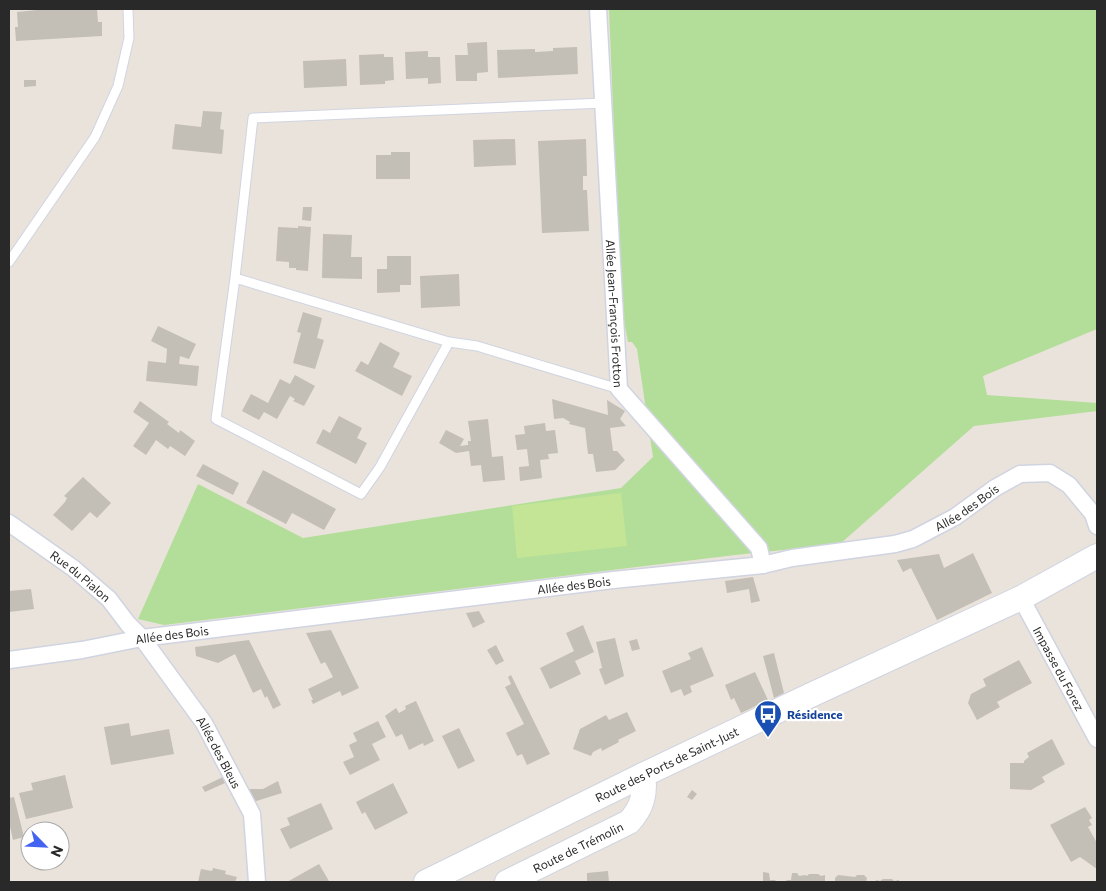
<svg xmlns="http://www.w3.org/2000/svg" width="1106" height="891" font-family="Commissioner,sans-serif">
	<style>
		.green { fill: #b2de9a }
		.pitch { fill: #c4e596 }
		.building { fill: #c3beb6 }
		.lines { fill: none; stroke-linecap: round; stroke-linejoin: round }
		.lane-casing { stroke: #d0d4e1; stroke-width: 11 }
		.street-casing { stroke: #d0d4e1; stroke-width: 19 }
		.secondary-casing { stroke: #d0d4e1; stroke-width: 26 }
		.lane { stroke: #fff; stroke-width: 9 }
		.street { stroke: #fff; stroke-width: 16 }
		.secondary { stroke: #fff; stroke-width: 24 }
		.labels { text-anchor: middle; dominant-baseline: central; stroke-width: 4.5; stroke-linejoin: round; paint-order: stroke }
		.street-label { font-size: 12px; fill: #292929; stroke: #fff }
		.transit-label { font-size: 12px; font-weight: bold; fill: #164399; stroke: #fff; text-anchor: start }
	</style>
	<rect width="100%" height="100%" fill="#eae3db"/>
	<!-- green -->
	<path class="green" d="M609 9H1097V329L983 376 987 395 1097 403V411L974 426 840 544 735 555 164 625 138 619 198 484 303 538 621 488 653 457 637 349 632 342H628L621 306Z"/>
	<!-- pitch -->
	<path class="pitch" d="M621 493 627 546 517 558 512 506Z"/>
	<!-- building -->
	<path class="building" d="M47 9H97L98 22H102V36L16 41 15 27H18L17 12Z
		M487 42 488 72 477 73V81H456L455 55H468L467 43Z
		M577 47 578 74 498 78 497 50 535 49V52L553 51V48Z
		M428 51V57H440L441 83 428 84V78L406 79 405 52Z
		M384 54V57H393L394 80 385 81V84L360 85 359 55Z
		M346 59 347 86 304 88 303 61Z
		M24 80H36V86L24 87Z
		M203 111 222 112 220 129 224 130 222 154 172 149 175 124 201 127Z
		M515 139 516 165 474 167 473 140Z
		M586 139 587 176H583V190H587L589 231 542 233 538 141Z
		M391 152H410V179H376V155H391Z
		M303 207H312L311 221 302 220Z
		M298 226 311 227 308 271 296 270V268H289V262L276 261 278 227 298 228Z
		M323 234 352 235 351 257H362V279L322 278Z
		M387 256H411V285H400V292L377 293V269H387Z
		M459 274 460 306 421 308 420 276Z
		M303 312 322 318 317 338 324 340 315 369 293 363 301 333 297 332Z
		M158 326 196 344 189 359 180 356 179 364 199 366 197 386 146 381 148 361 166 363 167 349 151 341Z
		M380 342 400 353 393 367 412 376 402 396 355 371 361 361 368 365Z
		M295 375 315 386 304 406 293 401 295 399 290 396 277 419 264 412 259 420 242 411 251 394 268 403 280 379 290 384Z
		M552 399 608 415 607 400 625 411 620 419 626 426 610 428 613 451H617L625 460 615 470 596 472 593 454H588L585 428 569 424 570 422 563 418 554 419Z
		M140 401 169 422 167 424 179 433 180 430 195 441 185 456 170 446 168 449 156 440 146 455 133 446 149 423 133 412Z
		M339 416 362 428 357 438 367 443 356 464 316 443 323 429 330 433Z
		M488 419 492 457 503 456 505 480 483 482 481 465 471 466 469 451 456 453 439 443 446 430 464 439 460 446 468 445V441H471L468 421Z
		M545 423 546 431 555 430 558 453 548 454 549 459 540 460 542 478 520 481 519 467 529 466 527 449 517 450 515 435 525 434 524 426Z
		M203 464 239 483 233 495 196 476Z
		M263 470 336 509 324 530 292 513 286 524 246 503Z
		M83 477 111 503 97 518 90 512 72 531 53 515 65 502 67 498 64 496Z
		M973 553 992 593 937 620 911 568 903 572 897 560 939 554 944 568Z
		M753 577 760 601 751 603 749 589 727 593 725 581Z
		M31 589 34 609 9 612V591Z
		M479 611 485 622 473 628 466 613Z
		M583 625 594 652 575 661 581 674 550 689 540 668 574 651 566 633Z
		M331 630 359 688 342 696 340 691 313 704 311 700H313L308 689 333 677 325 662 321 664 306 633Z
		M615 638 624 676 605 685 599 669 602 668 596 642Z
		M637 639 640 649 632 651 629 641Z
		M249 640 281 705 273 709 267 696 265 698 261 689 253 693 235 654 218 663 196 656 195 647Z
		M496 645 504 661 496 665 487 650Z
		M702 647 714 676 690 686 692 692 684 696 681 689 671 693 662 671 691 659 688 653Z
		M774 653 784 693 774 698 763 656Z
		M1019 660 1032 683 997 702 1000 707 977 720 968 703 971 694 986 686 983 679Z
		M755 672 768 700 741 713 734 698 731 700 725 685Z
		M511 675 550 754 527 765 522 754 517 756 506 733 524 724 505 687 511 684 508 677Z
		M416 701 434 741 424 746 423 743 409 750 402 734 396 737 385 716 396 708 399 713 406 709 405 706Z
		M627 712 636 731 618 740 619 742 602 751 601 748 593 752 591 756 573 749 580 729 606 715 609 720Z
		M378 721 386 737 372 744 380 760 350 775 343 762 354 757 349 745 357 741 353 733Z
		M129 723 131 736 169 729 174 754 111 765 104 727Z
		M459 728 475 761 458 769 442 736Z
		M1052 739 1065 764 1042 777 1045 782 1031 790 1010 789V763H1024V761L1029 757 1027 753Z
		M65 775 73 808 26 819 19 793 33 790 31 783Z
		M223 777 225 783 205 792 202 787Z
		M278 781 282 793 253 802 248 789H263Z
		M393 783 408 813 375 830 365 812 362 814 356 802Z
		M692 790 697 794 692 800 687 797Z
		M14 797 24 837 13 840 9 822V798Z
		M321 803 333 829 290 849 280 829 290 825 287 818Z
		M1085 807 1092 818 1089 820 1092 825 1088 827 1097 843V869L1080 857 1071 862 1050 825Z
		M319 864 329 881 327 882H287Z
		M213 868 226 871 225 874 237 877 235 882H198L201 869 212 871Z
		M608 871 609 882H587V873Z
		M763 872 769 873 770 880H775L777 882H763Z
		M792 873H797L799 876 805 875 807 876 809 874H818L821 876 825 875V882H785L787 880H791Z
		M838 875 855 877 857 875H864L867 878 866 882H835V878Z
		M883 879H892L894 881 899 880V882H876V880L880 881Z"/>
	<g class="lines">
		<!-- lane casing -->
		<g class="lane-casing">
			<path id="lane" d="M604 103 253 118 235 278 449 342 477 346 619 389
				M9 262 95 137 118 86 129 38 128 9
				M235 278 216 419 361 494 380 467 449 342"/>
		</g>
		<!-- street casing -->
		<g class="street-casing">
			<g id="street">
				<path id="s1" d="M598 9 619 389 759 548 763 565"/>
				<path id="s2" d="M9 523 73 568 109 599 128 624 142 638 204 723 252 814 257 882"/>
				<path id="s3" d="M1021 598 1097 739"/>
				<path id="s4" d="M9 660 82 650 142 638 613 580 763 565 792 558 895 544 913 539 955 517 995 488 1020 474 1050 473 1069 485 1093 514 1097 526"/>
			</g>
		</g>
		<!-- secondary casing -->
		<g class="secondary-casing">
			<g id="secondary">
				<path id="s5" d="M426 882 643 775 811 695 1021 598 1097 556"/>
				<path id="s6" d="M507 882 629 822C642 808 646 794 643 775"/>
			</g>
		</g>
		<!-- lane -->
		<use href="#lane" class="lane"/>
		<!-- street -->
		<use href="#street" class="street"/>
		<!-- secondary -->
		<use href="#secondary" class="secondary"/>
	</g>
	<!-- icons -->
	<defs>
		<g id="bus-pin" transform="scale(1.4375)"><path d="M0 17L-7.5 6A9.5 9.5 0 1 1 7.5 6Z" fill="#1a4fb4" stroke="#fff"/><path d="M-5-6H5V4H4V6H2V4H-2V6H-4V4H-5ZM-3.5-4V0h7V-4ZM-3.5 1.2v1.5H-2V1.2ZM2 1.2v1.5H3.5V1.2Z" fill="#fff"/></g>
	</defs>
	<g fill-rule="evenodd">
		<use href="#bus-pin" x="768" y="714"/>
	</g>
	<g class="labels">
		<!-- street labels -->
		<g class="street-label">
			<text stroke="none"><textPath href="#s1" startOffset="305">Allée Jean-François Frotton</textPath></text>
			<text stroke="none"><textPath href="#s4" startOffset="975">Allée des Bois</textPath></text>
			<text stroke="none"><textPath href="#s2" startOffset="89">Rue du Pialon</textPath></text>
			<text stroke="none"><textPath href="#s4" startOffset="570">Allée des Bois</textPath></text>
			<text stroke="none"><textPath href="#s4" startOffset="165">Allée des Bois</textPath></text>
			<text stroke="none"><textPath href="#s3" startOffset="80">Impasse du Forez</textPath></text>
			<text stroke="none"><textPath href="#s2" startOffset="315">Allée des Bleus</textPath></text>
			<text stroke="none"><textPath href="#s5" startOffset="268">Route des Ports de Saint-Just</textPath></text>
			<text stroke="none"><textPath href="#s6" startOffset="79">Route de Trémolin</textPath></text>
		</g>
		<!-- transit labels -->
		<g class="transit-label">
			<text x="787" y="714">Résidence</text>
		</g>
	</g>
	<!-- border -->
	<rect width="1106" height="891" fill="none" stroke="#292929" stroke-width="20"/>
	<!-- north arrow -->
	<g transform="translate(45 846) rotate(114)"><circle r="24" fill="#ffffff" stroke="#a9a9a9"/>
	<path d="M0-4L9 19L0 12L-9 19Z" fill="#4264f0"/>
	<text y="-8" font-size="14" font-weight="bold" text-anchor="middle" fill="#292929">N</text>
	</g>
</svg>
